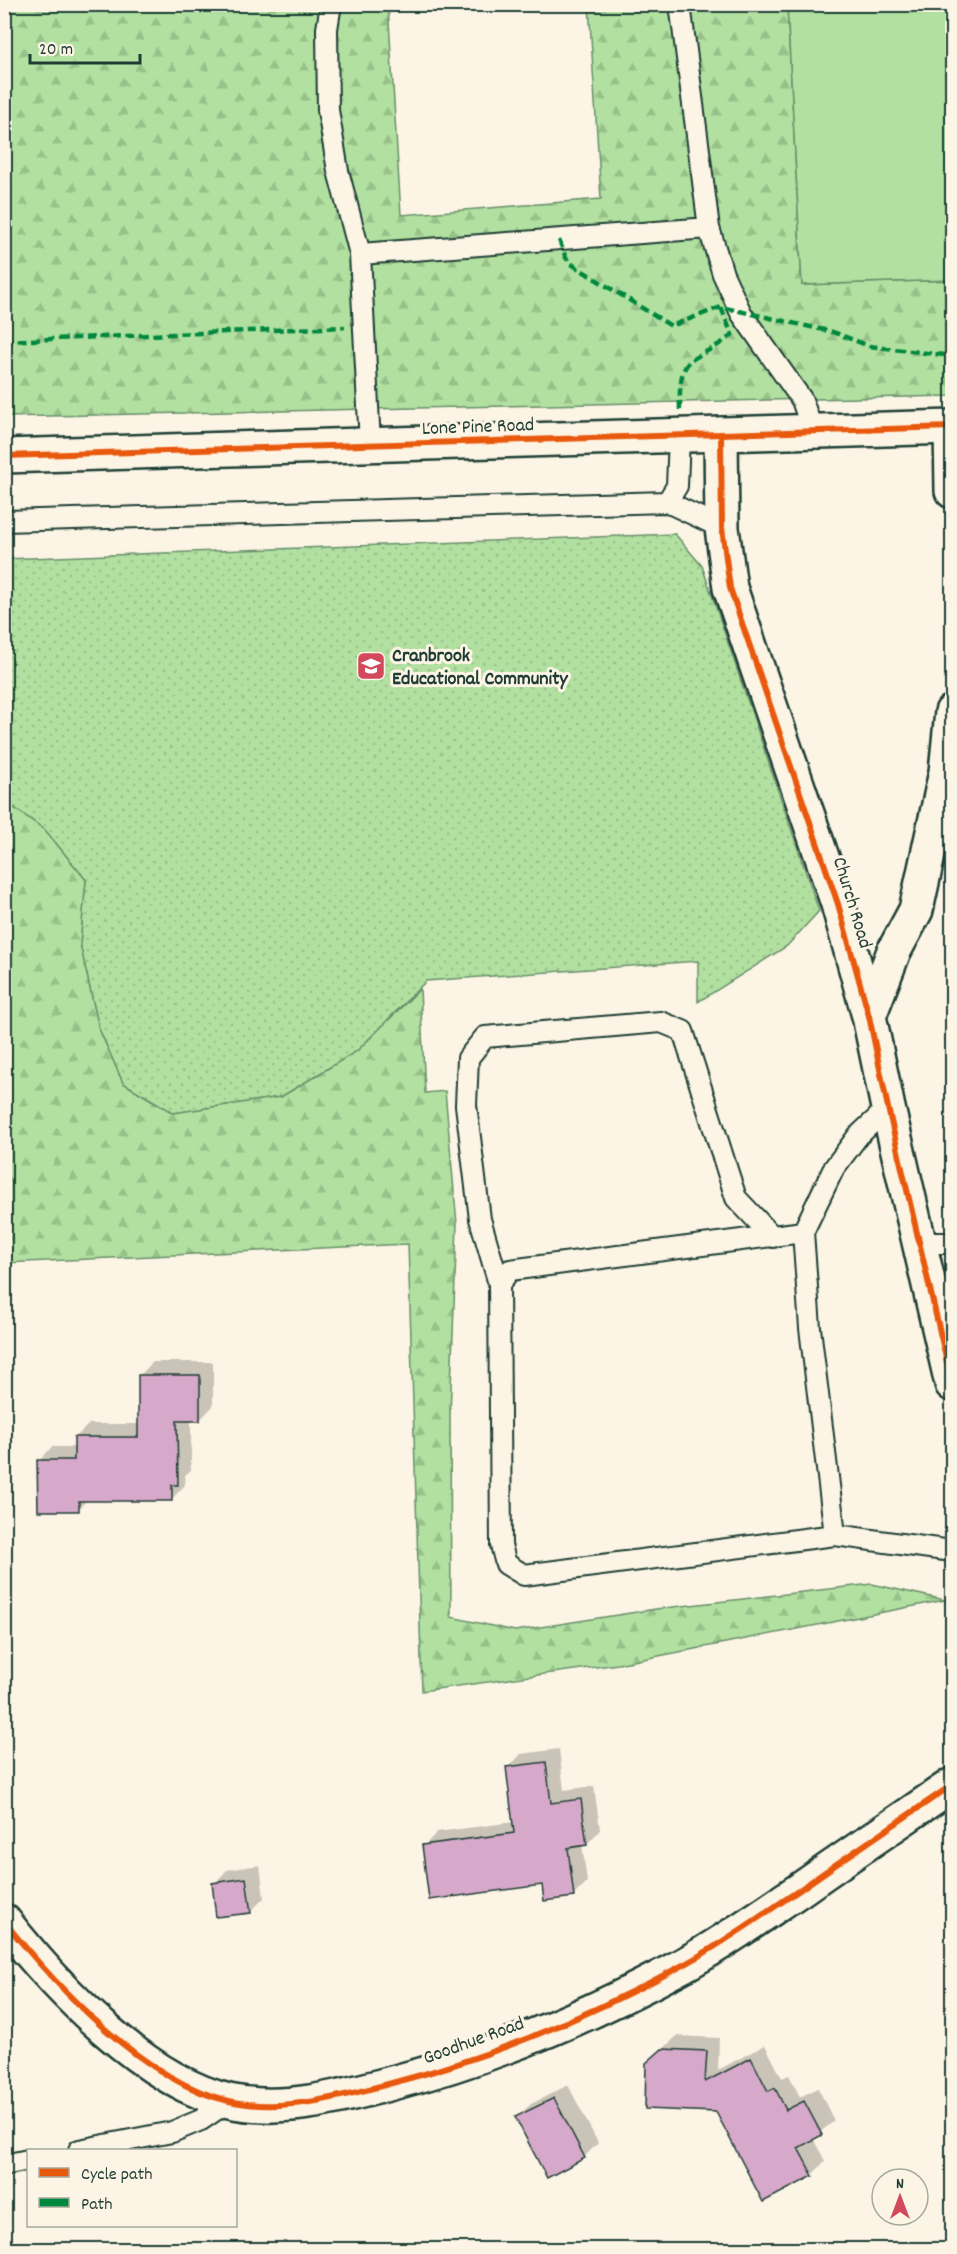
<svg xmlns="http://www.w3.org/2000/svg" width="957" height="2254" viewBox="0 0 957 2254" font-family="Dekko,sans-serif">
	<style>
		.grass { fill: url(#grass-dots); stroke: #688e6a; stroke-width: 1.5 }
		.forest { fill: url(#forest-firs); stroke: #688e6a; stroke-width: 1.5 }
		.park { fill: #b1e0a0; stroke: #688e6a; stroke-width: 1.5 }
		.shadow { fill: #0003 }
		.building { fill: #d6a8ca; stroke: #1f3d34; stroke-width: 1.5 }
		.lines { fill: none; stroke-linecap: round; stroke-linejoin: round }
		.service-casing { stroke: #1f3d34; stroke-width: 24 }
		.minor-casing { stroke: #1f3d34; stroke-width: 38 }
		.tertiary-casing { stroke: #1f3d34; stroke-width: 38 }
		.service { stroke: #fcf5e5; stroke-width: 20 }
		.minor { stroke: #fcf5e5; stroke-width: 33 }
		.tertiary { stroke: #fcf5e5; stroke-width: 33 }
		.quiet { stroke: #00873e; stroke-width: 4.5; stroke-dasharray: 9 4.5; stroke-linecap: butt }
		.cycleway-casing { stroke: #fcf5e5; stroke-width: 10 }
		.cycleway { stroke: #e8590c; stroke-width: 6 }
		.labels { text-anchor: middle; stroke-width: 6; stroke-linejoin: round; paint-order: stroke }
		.street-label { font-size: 20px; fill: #1f3d34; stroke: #fcf5e5 }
		.poi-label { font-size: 20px; font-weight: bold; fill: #1f3d34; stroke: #fcf5e5; text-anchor: start }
	</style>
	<defs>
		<pattern id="grass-dots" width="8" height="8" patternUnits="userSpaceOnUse" patternTransform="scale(1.5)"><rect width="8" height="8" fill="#b1e0a0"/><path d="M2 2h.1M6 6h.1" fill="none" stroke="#98c18a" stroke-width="1.8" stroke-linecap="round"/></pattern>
		<pattern id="forest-firs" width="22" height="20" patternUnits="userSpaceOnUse" patternTransform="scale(1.5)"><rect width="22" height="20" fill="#b1e0a0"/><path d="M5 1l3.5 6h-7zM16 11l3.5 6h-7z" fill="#98c18a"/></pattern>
	</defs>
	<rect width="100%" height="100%" fill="#fcf5e5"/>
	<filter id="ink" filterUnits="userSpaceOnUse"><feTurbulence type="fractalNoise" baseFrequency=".0167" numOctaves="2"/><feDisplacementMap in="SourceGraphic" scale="12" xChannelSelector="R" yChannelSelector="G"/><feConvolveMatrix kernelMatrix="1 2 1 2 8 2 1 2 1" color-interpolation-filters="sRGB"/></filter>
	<g filter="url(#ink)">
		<path class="grass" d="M 675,534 L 702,566 L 819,911 L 787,946 L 698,1002 L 698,961 L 426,981 L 357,1051 L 281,1097 L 174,1113 L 123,1083 L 99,1029 L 80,944 L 86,880 L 45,830 L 5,801 L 4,559 Z"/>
		<path class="forest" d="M 4,5 L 388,5 L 401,215 L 601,199 L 589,5 L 787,5 L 802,285 L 952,280 L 952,396 L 5,417 Z
			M 4,801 L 45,830 L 86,880 L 80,944 L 99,1029 L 123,1083 L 173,1113 L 281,1097 L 357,1051 L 420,989 L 425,1093 L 445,1091 L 457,1224 L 450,1415 L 451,1617 L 515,1631 L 656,1609 L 872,1584 L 945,1600 L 618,1664 L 422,1691 L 408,1244 L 5,1263 Z"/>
		<path class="park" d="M 787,5 L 952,5 L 952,280 L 802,285 Z"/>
		<path class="shadow" d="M 153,1362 L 213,1362 L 213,1406 L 200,1420 L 191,1420 L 191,1470 L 185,1475 L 185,1485 L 172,1499 L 88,1499 L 78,1509 L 39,1461 L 52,1447 L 75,1447 L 75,1438 L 89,1424 L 140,1424 L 139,1376 Z
			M 559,1749 L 564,1790 L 594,1786 L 600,1830 L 587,1844 L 582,1844 L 587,1882 L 573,1896 L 543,1883 L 424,1846 L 437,1832 L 514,1822 L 508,1768 L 521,1754 Z
			M 260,1865 L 264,1898 L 250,1912 L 214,1884 L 227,1870 Z
			M 677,2036 L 719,2038 L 718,2070 L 765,2045 L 782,2078 L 789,2075 L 800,2097 L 818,2088 L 834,2121 L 813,2138 L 825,2161 L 812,2175 L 716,2111 L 662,2050 Z
			M 568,2085 L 598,2143 L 584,2157 L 517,2117 L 531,2104 Z"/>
		<path class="building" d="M 138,1375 L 200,1375 L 200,1421 L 177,1421 L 178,1485 L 172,1485 L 172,1501 L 79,1501 L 79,1511 L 38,1511 L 37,1460 L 74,1460 L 74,1437 L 138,1437 Z
			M 546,1762 L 551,1803 L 581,1799 L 587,1845 L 568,1848 L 574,1897 L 544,1901 L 542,1885 L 429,1900 L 422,1845 L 514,1833 L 506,1767 Z
			M 246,1878 L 251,1913 L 216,1917 L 212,1883 Z
			M 662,2049 L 707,2051 L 705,2082 L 751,2058 L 768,2091 L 775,2088 L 786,2110 L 804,2101 L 822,2135 L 798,2148 L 813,2176 L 763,2202 L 716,2112 L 645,2109 L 646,2063 Z
			M 554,2098 L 585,2158 L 547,2178 L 515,2117 Z"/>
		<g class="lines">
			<g class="service-casing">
				<path id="service" d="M 331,4 L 327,29 L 328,110 L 338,171 L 360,254 L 370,444
					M 680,4 L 709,228 L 723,274 L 741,313 L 802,400 L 813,432
					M 360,254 L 709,228
					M 667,502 L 677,486 L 679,436
					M 4,521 L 667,502 L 722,528
					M 888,1108 L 858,1136 L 834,1168 L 803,1232 L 810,1328 L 835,1535 L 952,1551
					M 803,1232 L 510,1270 L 499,1284 L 501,1545 L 506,1564 L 524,1575 L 835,1535
					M 921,1243 L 952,1243
					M 499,1284 L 480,1219 L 466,1105 L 468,1058 L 485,1037 L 661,1022 L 683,1031 L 736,1198 L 773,1237
					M 79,2150 L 172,2132 L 201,2120 L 229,2101
					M 4,2165 L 28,2160"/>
			</g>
			<g class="minor-casing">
				<path id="minor" d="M 951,428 L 952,491
					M 721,434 L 722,528 L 730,588 L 838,904 L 869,1016 L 888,1108 L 952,1384
					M 869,1016 L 894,951 L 916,910 L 946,772 L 952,712
					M 4,1921 C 56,1987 145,2082 229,2101 C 283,2113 340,2097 392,2083 C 495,2056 594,2014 687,1963 C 726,1941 762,1915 798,1891 C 849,1855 901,1820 952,1785"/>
			</g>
			<g class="tertiary-casing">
				<path id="tertiary" d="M 4,456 L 952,427"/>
			</g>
			<use href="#service" class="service"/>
			<use href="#minor" class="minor"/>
			<use href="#tertiary" class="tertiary"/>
			<path class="quiet" d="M 559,240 L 566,258 L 573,265 L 671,326 L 721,307 L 833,332 L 869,346 L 952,356
				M 4,341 L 345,327
				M 680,410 C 678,347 694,366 732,335 L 721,307"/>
			<g class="cycleway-casing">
				<path id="cycleway" d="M 721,434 L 722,528 L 730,588 L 838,904 L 869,1016 L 888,1108 L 952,1384
					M 4,456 L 952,427
					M 4,1921 C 56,1987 145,2082 229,2101 C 283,2113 340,2097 392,2083 C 495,2056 594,2014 687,1963 C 726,1941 762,1915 798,1891 C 849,1855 901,1820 952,1785"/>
			</g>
			<use href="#cycleway" class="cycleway"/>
		</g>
	</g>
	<defs>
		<g id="school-square" transform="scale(1.5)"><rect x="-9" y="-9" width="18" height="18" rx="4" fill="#d1495b" stroke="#fcf5e5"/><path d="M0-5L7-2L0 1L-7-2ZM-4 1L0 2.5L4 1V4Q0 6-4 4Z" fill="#fff"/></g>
	</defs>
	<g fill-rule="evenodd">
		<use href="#school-square" x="371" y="666"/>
	</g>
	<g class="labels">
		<g class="street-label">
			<text transform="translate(478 425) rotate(-2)" y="7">Lone Pine Road</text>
			<text transform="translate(854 902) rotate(73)" y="7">Church Road</text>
			<text transform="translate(473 2039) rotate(-20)" y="7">Goodhue Road</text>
		</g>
		<g class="poi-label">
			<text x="392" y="661">Cranbrook<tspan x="392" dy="23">Educational Community</tspan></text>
		</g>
	</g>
	<rect width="957" height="2254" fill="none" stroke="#fcf5e5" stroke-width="24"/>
	<rect x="12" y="12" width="933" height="2230" fill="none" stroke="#1f3d34" stroke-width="2" filter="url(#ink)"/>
	<rect x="27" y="2149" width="210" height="78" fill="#fcf5e5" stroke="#a4ab9e" stroke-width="1.5"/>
	<rect x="39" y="2168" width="30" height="9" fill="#e8590c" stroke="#a4ab9e" stroke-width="1.5"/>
	<text x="81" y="2179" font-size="18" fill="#1f3d34">Cycle path</text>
	<rect x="39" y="2198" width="30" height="9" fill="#00873e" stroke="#a4ab9e" stroke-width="1.5"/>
	<text x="81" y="2209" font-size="18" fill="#1f3d34">Path</text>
	<g transform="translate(900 2197)"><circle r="28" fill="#fcf5e5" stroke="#a4ab9e" stroke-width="1.5"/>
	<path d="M0-4.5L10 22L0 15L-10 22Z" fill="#d1495b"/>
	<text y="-9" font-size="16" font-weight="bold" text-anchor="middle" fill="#1f3d34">N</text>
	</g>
	<path d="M30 54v9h110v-9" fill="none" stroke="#1f3d34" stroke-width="3"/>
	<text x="39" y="54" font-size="18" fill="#1f3d34" stroke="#fcf5e5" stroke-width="4.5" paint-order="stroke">20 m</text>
</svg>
